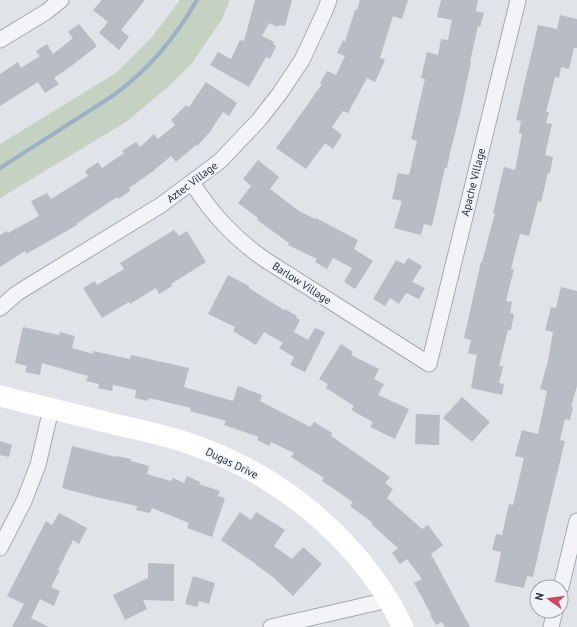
<svg xmlns="http://www.w3.org/2000/svg" width="577" height="627" viewBox="0 0 577 627" font-family="'PT Sans',sans-serif">
	<style>
		.green { fill: #c5d2c1 }
		.lines { fill: none; stroke-linecap: round; stroke-linejoin: round }
		.stream { stroke: #9cb0c7; stroke-width: 4 }
		.building { fill: #b7bcc5 }
		.street-casing { stroke: #a5aab2; stroke-width: 17 }
		.street { stroke: #f2f4f7; stroke-width: 15 }
		.secondary { stroke: #fff; stroke-width: 21 }
		.labels { text-anchor: middle; stroke-width: 3.5; stroke-linejoin: round; paint-order: stroke }
		.street-label { font-size: 11px; fill: #29313f; stroke: #eff2f6 }
	</style>
	<rect width="100%" height="100%" fill="#e0e3e8"/>
	<path class="green" d="M 180,0 L 230,0 L 222,19 L 192,63 L 170,85 L 126,122 L 0,198 L 0,144 L 116,73 L 152,37 Z"/>
	<g class="lines">
		<path class="stream" d="M 0,168 L 114,95 C 150,68 175,38 197,0"/>
	</g>
	<path class="building" d="M 102,0 L 145,0 L 121,30 L 129,37 L 119,50 L 99,33 L 108,22 L 93,10 Z
		M 255,0 L 292,0 L 285,26 L 279,25 L 278,27 L 269,23 L 262,36 L 274,42 L 273,44 L 276,46 L 270,59 L 266,57 L 249,87 L 210,65 L 218,52 L 231,59 L 240,40 L 244,41 Z
		M 360,0 L 408,0 L 402,19 L 393,16 L 380,58 L 385,60 L 375,82 L 367,78 L 348,113 L 343,111 L 332,127 L 342,135 L 333,149 L 325,143 L 306,169 L 276,148 L 291,128 L 322,84 L 320,83 L 327,71 L 336,75 L 345,56 L 337,53 L 343,40 L 345,42 L 355,10 L 357,10 Z
		M 441,0 L 478,0 L 476,11 L 484,13 L 480,27 L 478,26 L 470,62 L 471,62 L 460,114 L 450,153 L 447,168 L 445,168 L 432,226 L 424,224 L 421,235 L 394,228 L 402,201 L 392,199 L 398,173 L 409,175 L 417,141 L 411,139 L 425,79 L 421,78 L 427,52 L 438,55 L 441,39 L 448,40 L 452,20 L 437,17 Z
		M 560,15 L 577,19 L 577,48 L 574,48 L 569,69 L 561,67 L 559,78 L 555,77 L 546,112 L 549,112 L 546,123 L 552,124 L 545,155 L 553,157 L 550,173 L 548,173 L 541,202 L 538,201 L 529,236 L 520,234 L 511,269 L 514,269 L 506,301 L 512,302 L 510,313 L 514,314 L 511,330 L 508,330 L 499,366 L 503,366 L 499,383 L 504,384 L 502,395 L 471,388 L 477,355 L 468,353 L 471,340 L 464,338 L 481,262 L 482,262 L 495,213 L 493,213 L 504,167 L 515,170 L 522,134 L 519,133 L 521,121 L 516,120 L 538,25 L 557,29 Z
		M 79,24 L 97,46 L 70,67 L 54,78 L 59,84 L 45,93 L 38,82 L 0,106 L 0,74 L 18,62 L 21,68 L 40,56 L 36,51 L 47,44 L 53,54 L 73,38 L 68,32 Z
		M 206,82 L 237,103 L 229,116 L 223,112 L 209,133 L 197,146 L 196,145 L 176,162 L 171,156 L 152,172 L 129,188 L 130,191 L 118,199 L 117,197 L 76,224 L 77,225 L 49,241 L 26,254 L 25,251 L 0,267 L 0,235 L 7,231 L 8,233 L 39,216 L 31,201 L 47,193 L 51,199 L 88,176 L 85,171 L 98,162 L 102,168 L 124,153 L 122,151 L 136,142 L 140,147 L 154,134 L 158,139 L 175,125 L 171,120 L 186,105 L 189,107 Z
		M 258,160 L 279,177 L 270,189 L 299,211 L 315,219 L 316,218 L 358,240 L 354,249 L 373,261 L 355,289 L 344,282 L 352,268 L 333,258 L 327,269 L 315,262 L 317,259 L 288,245 L 289,243 L 257,220 L 258,218 L 238,203 L 251,186 L 243,179 Z
		M 174,230 L 179,236 L 187,231 L 206,262 L 171,284 L 172,286 L 159,294 L 156,288 L 130,304 L 129,302 L 102,318 L 83,288 L 95,281 L 97,285 L 124,269 L 120,263 Z
		M 408,258 L 422,266 L 412,282 L 425,288 L 419,299 L 406,293 L 399,304 L 390,298 L 385,306 L 373,299 L 396,260 L 404,264 Z
		M 228,275 L 249,286 L 249,288 L 284,310 L 285,309 L 297,316 L 296,318 L 300,320 L 294,332 L 308,340 L 315,328 L 325,332 L 305,372 L 290,365 L 294,357 L 279,348 L 283,343 L 264,332 L 256,345 L 233,331 L 235,327 L 208,314 Z
		M 561,287 L 577,291 L 577,386 L 571,407 L 573,407 L 570,420 L 565,419 L 560,440 L 565,441 L 547,515 L 533,577 L 527,576 L 524,588 L 495,582 L 501,552 L 492,550 L 496,534 L 502,535 L 509,504 L 513,505 L 524,458 L 515,456 L 522,430 L 538,434 L 547,391 L 540,389 L 548,361 L 553,332 L 545,330 L 551,307 L 556,308 Z
		M 23,327 L 59,335 L 60,332 L 75,336 L 72,348 L 93,354 L 93,351 L 130,359 L 131,355 L 189,368 L 184,387 L 233,401 L 238,386 L 262,395 L 260,401 L 310,427 L 314,422 L 332,433 L 331,436 L 390,477 L 385,483 L 393,489 L 387,498 L 422,529 L 428,525 L 443,545 L 431,554 L 470,627 L 445,627 L 442,622 L 436,625 L 430,615 L 431,614 L 414,583 L 422,579 L 407,559 L 400,564 L 392,553 L 398,548 L 371,524 L 373,523 L 350,506 L 353,502 L 322,481 L 324,478 L 291,457 L 294,453 L 271,442 L 269,446 L 257,440 L 259,437 L 224,425 L 226,421 L 190,411 L 191,408 L 149,398 L 148,401 L 135,398 L 136,390 L 113,385 L 112,391 L 98,388 L 99,384 L 86,381 L 88,376 L 42,363 L 40,375 L 25,372 L 27,366 L 15,363 Z
		M 341,344 L 353,352 L 351,355 L 379,369 L 374,379 L 384,384 L 378,395 L 409,409 L 395,439 L 370,427 L 373,422 L 351,410 L 354,406 L 326,388 L 328,384 L 319,379 Z
		M 462,397 L 490,422 L 472,442 L 443,418 Z
		M 416,414 L 440,415 L 439,445 L 415,444 Z
		M 0,441 L 12,445 L 9,457 L 0,455 Z
		M 72,446 L 116,457 L 116,456 L 131,459 L 131,461 L 149,466 L 147,474 L 171,481 L 173,478 L 184,483 L 187,476 L 200,482 L 199,484 L 220,491 L 218,496 L 225,498 L 212,537 L 187,528 L 189,523 L 152,508 L 150,513 L 136,510 L 137,506 L 96,497 L 62,488 Z
		M 240,512 L 251,520 L 256,512 L 285,530 L 274,546 L 292,559 L 303,547 L 322,564 L 293,596 L 273,577 L 256,565 L 256,564 L 221,540 Z
		M 59,513 L 87,528 L 79,544 L 73,540 L 58,570 L 60,570 L 51,587 L 60,591 L 54,606 L 40,599 L 31,618 L 49,627 L 12,627 L 24,604 L 7,596 L 46,521 L 52,525 Z
		M 148,563 L 174,564 L 174,601 L 143,600 L 147,609 L 125,620 L 113,595 L 148,578 Z
		M 193,576 L 215,583 L 209,604 L 199,601 L 197,607 L 185,604 Z"/>
	<g class="lines">
		<g class="street-casing">
			<path id="street" d="M 0,40 L 46,12 L 61,0
				M 192,183 C 214,216 232,236 264,259 L 429,364 L 518,0
				M 0,308 L 16,294 L 27,287 L 161,205 L 220,161 L 259,120 L 280,93 L 302,60 L 324,13 L 329,0
				M 0,548 L 24,501 L 38,465 L 51,409
				M 561,587 L 577,521
				M 271,627 L 388,600
				M 551,627 L 555,611"/>
		</g>
		<use href="#street" class="street"/>
		<path class="secondary" d="M 0,396 C 39,406 78,415 118,425 C 145,431 173,437 199,447 C 285,478 363,544 403,627"/>
	</g>
	<g class="labels">
		<g class="street-label">
			<text transform="translate(192 182) rotate(-37)" y="4">Aztec Village</text>
			<text transform="translate(473 182) rotate(-76)" y="4">Apache Village</text>
			<text transform="translate(302 283) rotate(33)" y="4">Barlow Village</text>
			<text transform="translate(232 463) rotate(26)" y="4">Dugas Drive</text>
		</g>
	</g>
	<g transform="translate(549 599) rotate(284)"><circle r="19" fill="#eff2f6" stroke="#a0a5ad"/>
	<path d="M0-3L7 15L0 10L-7 15Z" fill="#c9495a"/>
	<text y="-6" font-size="11" font-weight="bold" text-anchor="middle" fill="#29313f">N</text>
	</g>
</svg>
